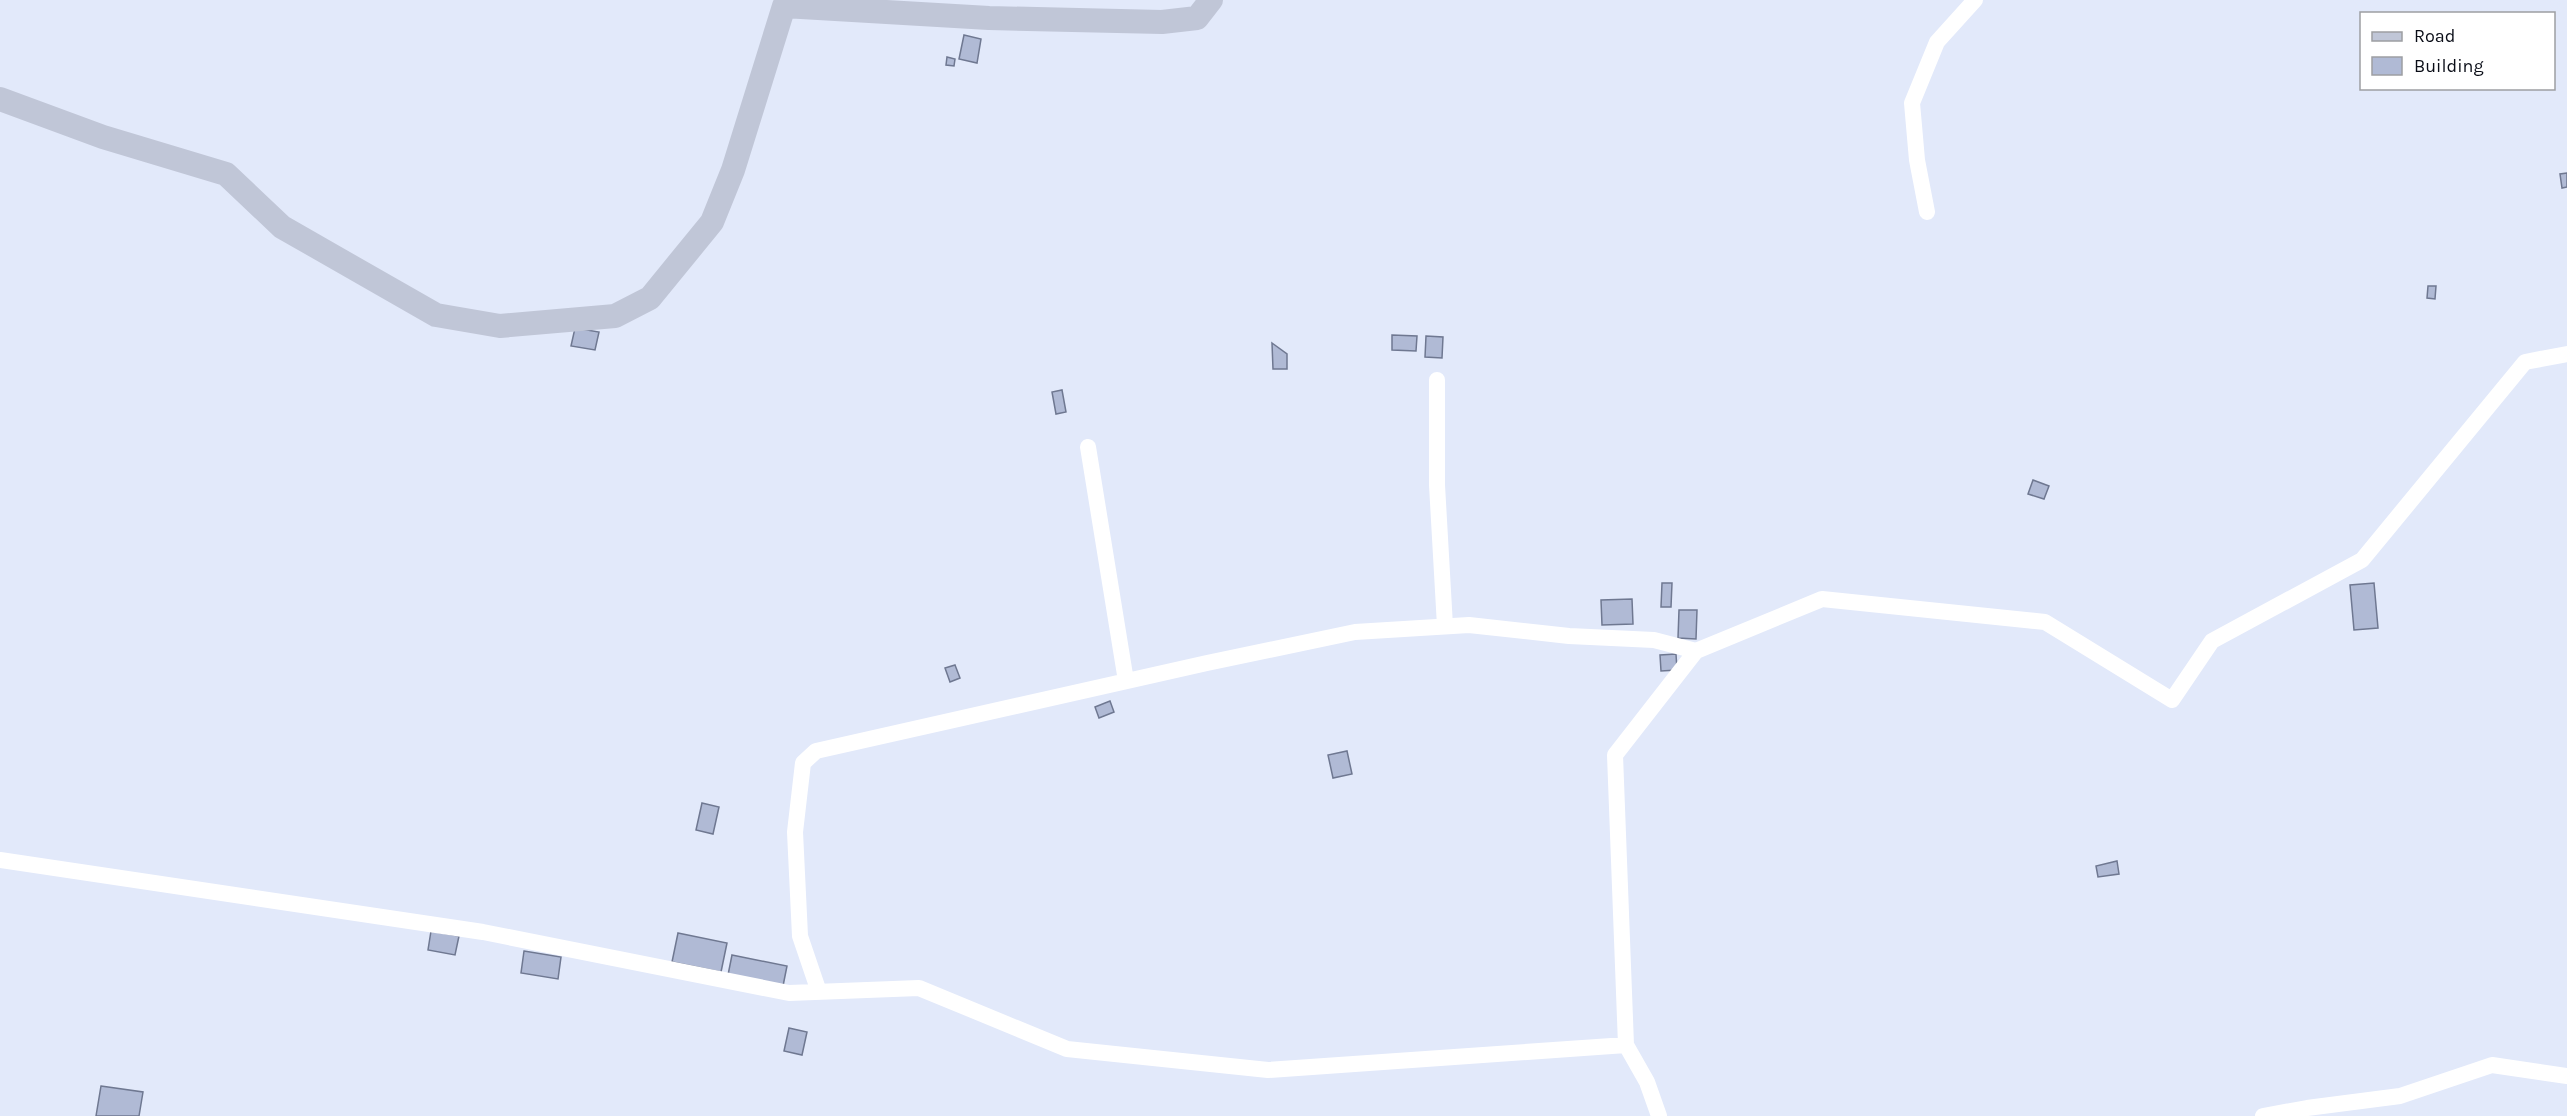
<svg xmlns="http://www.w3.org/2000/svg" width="2567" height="1116" viewBox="0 0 2567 1116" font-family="Karla,sans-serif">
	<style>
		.building { fill: #b0bad5; stroke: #6f7891; stroke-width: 1.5 }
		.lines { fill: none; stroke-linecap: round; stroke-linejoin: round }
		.street { stroke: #fff; stroke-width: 16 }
		.secondary { stroke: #c0c6d7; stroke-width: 24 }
	</style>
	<rect width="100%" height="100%" fill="#e2e9fa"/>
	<path class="building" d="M 964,35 L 981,39 L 977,63 L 959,59 Z
		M 947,57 L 955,59 L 954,66 L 946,65 Z
		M 2567,173 L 2567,187 L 2562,188 L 2560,174 Z
		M 2428,286 L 2436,286 L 2435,299 L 2427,298 Z
		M 575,328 L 599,332 L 595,350 L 571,346 Z
		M 1392,335 L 1417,336 L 1416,351 L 1392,350 Z
		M 1426,336 L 1443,337 L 1442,358 L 1425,357 Z
		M 1272,343 L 1287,354 L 1287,369 L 1273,369 Z
		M 1062,390 L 1066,412 L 1056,414 L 1052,392 Z
		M 2033,480 L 2049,486 L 2044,499 L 2028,494 Z
		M 1662,583 L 1672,583 L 1671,607 L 1661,607 Z
		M 2374,583 L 2378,628 L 2354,630 L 2350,585 Z
		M 1632,599 L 1633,624 L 1602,625 L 1601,600 Z
		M 1679,610 L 1697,610 L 1696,639 L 1678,638 Z
		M 1676,654 L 1677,670 L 1661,671 L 1660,655 Z
		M 955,665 L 960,678 L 950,682 L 945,668 Z
		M 1110,701 L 1114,712 L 1099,718 L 1095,707 Z
		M 1347,751 L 1352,774 L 1333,778 L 1328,755 Z
		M 702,803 L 719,807 L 713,834 L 696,830 Z
		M 2117,861 L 2119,874 L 2098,877 L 2096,866 Z
		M 431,931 L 459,936 L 455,955 L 428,950 Z
		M 678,933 L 727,943 L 721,972 L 672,962 Z
		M 524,951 L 561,957 L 558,979 L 521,973 Z
		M 732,955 L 787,966 L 783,986 L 728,975 Z
		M 789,1028 L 807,1032 L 802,1055 L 784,1051 Z
		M 101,1086 L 143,1092 L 139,1116 L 96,1116 Z"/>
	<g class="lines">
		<path class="street" d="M 1927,212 L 1917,160 L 1912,103 L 1937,42 L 1975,0
			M 1437,380 L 1437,485 L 1445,626
			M 1088,447 L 1126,681
			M 0,860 L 483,932 L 789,993 L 919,988 L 1067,1049 L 1268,1070 L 1626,1045
			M 819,992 L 800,936 L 795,832 L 803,763 L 816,751 L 1207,663 L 1355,632 L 1469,625 L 1569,636 L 1654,640 L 1696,651
			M 1659,1116 L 1647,1082 L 1626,1045 L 1615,755 L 1696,651 L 1822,599 L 2045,622 L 2172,700 L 2212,641 L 2362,560 L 2525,362 L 2567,354
			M 2263,1116 L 2307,1108 L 2400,1096 L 2492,1065 L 2567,1076"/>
		<path class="secondary" d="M 0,99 L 103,137 L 226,174 L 282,227 L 436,315 L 500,326 L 615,316 L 650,298 L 712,222 L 733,170 L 784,6 L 989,18 L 1162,22 L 1197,18 L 1211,0"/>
	</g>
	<rect x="2360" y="12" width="195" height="78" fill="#ffffff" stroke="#9d9ea2" stroke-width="1.5"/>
	<rect x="2372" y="32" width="30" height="9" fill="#c0c6d7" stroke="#9d9ea2" stroke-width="1.5"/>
	<text x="2414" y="42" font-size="18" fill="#0a0d17">Road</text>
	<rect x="2372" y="57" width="30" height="18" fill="#b0bad5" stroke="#9d9ea2" stroke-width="1.5"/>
	<text x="2414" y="72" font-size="18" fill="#0a0d17">Building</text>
</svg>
